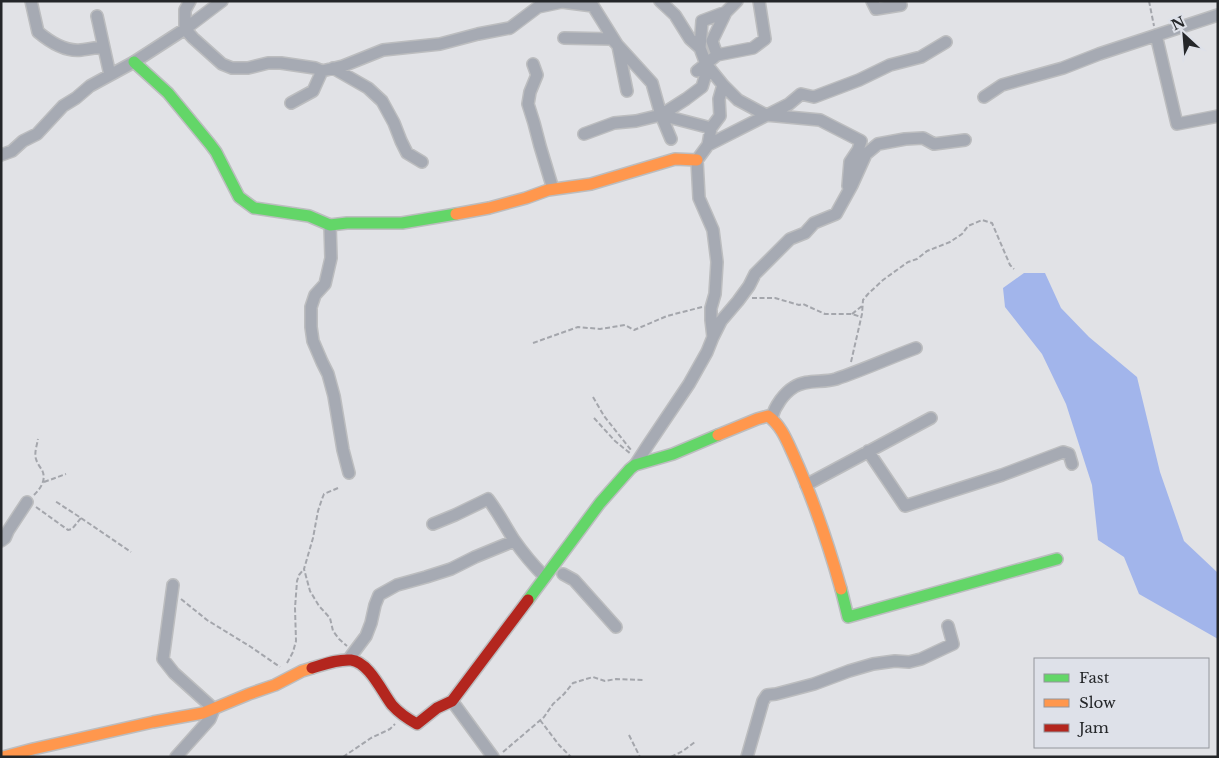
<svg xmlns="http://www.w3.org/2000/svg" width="1219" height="758" viewBox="0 0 1219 758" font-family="'Libre Baskerville',serif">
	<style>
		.water { fill: #a2b5eb }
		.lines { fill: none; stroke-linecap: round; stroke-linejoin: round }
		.street-casing { stroke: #bcbdbf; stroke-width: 14 }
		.fast-casing { stroke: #bcbdbf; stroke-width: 14 }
		.slow-casing { stroke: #bcbdbf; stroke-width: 14 }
		.jam-casing { stroke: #bcbdbf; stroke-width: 14 }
		.path { stroke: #a4a6ac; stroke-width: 2; stroke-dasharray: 5 2.5; stroke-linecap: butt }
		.street { stroke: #a6aab3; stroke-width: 11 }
		.fast { stroke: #63d668; stroke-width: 11 }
		.slow { stroke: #ff974d; stroke-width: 11 }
		.jam { stroke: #b3261e; stroke-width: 11 }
	</style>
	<rect width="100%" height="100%" fill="#e1e2e6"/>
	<path class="water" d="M 1024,273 L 1045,273 L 1061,308 L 1089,337 L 1137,377 L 1160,472 L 1184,541 L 1218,573 L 1218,639 L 1139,594 L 1124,557 L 1098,540 L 1092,485 L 1066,404 L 1042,354 L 1005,307 L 1003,288 Z"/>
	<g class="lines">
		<g class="street-casing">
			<path id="street" d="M 31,1 L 38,32 C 50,42 65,52 81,50 C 89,49 96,47 104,48
				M 190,1 L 185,10 L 185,29 L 193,38 L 222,64 L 232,68 L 248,68 L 268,63 L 281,63 L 315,68 L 322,71 L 343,66 L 383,50 L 440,44 L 478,34 L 510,28 L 538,7 L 562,2 L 593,6 L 618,46 L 627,91
				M 872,1 L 876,9 L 901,5
				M 97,16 L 110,75
				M 1156,35 L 1177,124 L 1218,116
				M 564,38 L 612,39 L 652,83 L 661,115 L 671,139
				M 700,48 L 702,21 L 726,12
				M 717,55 L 753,48 L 765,39 L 759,1
				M 533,64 L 537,75 L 530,92 L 528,104 L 534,123 L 540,146 L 553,189
				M 333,68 L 368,88 L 382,101 L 394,123 L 401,141 L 407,153 L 422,162
				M 697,71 L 717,55 L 712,41 L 726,12 L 737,1
				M 723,85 L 738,100 L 766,115 L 820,120 L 861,141 L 858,150 L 850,162 L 848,186
				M 984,97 L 1002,85 L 1063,68 L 1099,54 L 1218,15
				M 291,103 L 313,91 L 322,71
				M 661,115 L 711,128
				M 584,134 L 614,123 L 636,121 L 661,115 L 686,99 L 702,87 L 708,67
				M 708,145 L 789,104 L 801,94 L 814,97 L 859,80 L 890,65 L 921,57 L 946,42
				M 1,155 L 12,151 L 23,141 L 37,134 L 63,106 L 76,98 L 90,86 L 134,62 L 185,29 L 222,1
				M 330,225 L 331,258 L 325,284 L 315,295 L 311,307 L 311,327 L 313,341 L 322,362 L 328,374 L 334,396 L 343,450 L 349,473
				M 713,337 L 721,321 L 738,301 L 749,286 L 755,274 L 790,239 L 805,233 L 814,223 L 836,214 L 852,185 L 866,154 L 878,144 L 905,139 L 923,138 L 934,144 L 965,140
				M 772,417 C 775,406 784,393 794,387 C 806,379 823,383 836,379 C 863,370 889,358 916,348
				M 868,451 L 905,506 L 1002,475 L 1063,452 L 1069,454 L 1072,464
				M 635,465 L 648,445 L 689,384 L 707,352 L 713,337 L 711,320 L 711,308 L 715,294 L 717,262 L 713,230 L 699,198 L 697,160 L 708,145 L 711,128 L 720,116 L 719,99 L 723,85 L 706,64 L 700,48 L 690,39 L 675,15 L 660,1
				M 806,485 L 931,418
				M 433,524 L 455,515 L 488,499 C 498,512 505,526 514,540 C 523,553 534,566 545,577
				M 1,541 L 5,538 L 8,531 L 27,502
				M 563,574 L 574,580 L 616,627
				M 173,585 L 163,659 L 174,673 L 214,709 L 210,719 L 176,757
				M 348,660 L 366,636 L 371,623 L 375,605 L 379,595 L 397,585 L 426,577 L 451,569 L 475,557 L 514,541
				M 452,701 L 493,757
				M 747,757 L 763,701 L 767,695 L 776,694 L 814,684 L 849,671 L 873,664 L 895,661 L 909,662 L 921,659 L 953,644 L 948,626"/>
		</g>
		<g class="fast-casing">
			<path id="fast" d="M 134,62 L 168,93 L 210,144 L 216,152 L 239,197 L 254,208 L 309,216 L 330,225 L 347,223 L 402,223 L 456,214
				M 841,589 L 848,617 L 1057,559
				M 528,600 L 600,503 L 630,469 L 635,465 L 673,454 L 718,435"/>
		</g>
		<g class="slow-casing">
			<path id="slow" d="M 456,214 L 489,208 L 526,198 L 548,190 L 591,184 L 675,159 L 697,160
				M 718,435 L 757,419 L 768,416 C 781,425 787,441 793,454 C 813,498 828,543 841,589
				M 3,757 L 33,749 L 153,722 L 203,713 L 249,694 L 275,685 L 302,671 L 312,668"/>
		</g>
		<g class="jam-casing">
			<path id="jam" d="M 312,668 C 325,664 338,659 351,660 C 369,662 382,692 392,705 C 399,713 408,719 417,724 L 437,708 L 452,701 L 528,600"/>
		</g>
		<path class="path" d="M 1149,1 L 1154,26
			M 752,298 L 775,298 L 799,305 L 803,304 L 825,314 L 852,314 L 861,317
			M 852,314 L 862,306
			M 533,343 L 578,327 L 600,329 L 625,325 L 634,330 L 667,316 L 702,307
			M 851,362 L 862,314 L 863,300 L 868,294 L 883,280 L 908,262 L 917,259 L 927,251 L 950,242 L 962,234 L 968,226 L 982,220 L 992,223 L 1010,265 L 1014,269
			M 593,397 L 604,416 L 631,450
			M 594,418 L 615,441 L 631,454
			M 44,482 L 66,474
			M 338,488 L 324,494 L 322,499 L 318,511 L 313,538 L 304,569 L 310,591 L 319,606 L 330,618 L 333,631 L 339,639 L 347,646
			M 34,495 C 40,489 47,480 42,470 C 40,467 37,463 36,459 C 34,453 37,445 38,439
			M 36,507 L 68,530 L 72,529 L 81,518 L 55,501
			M 81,518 L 131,552
			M 181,599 L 207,620 L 251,647 L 280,667
			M 287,663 L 293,652 L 296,641 L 295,608 L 297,581 L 299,575 L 304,569
			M 540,720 L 559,745 L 571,757
			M 629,735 L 640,757
			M 503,752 L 544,717 L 553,704 L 564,694 L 573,683 L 593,677 L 605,681 L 616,679 L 644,680
			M 343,757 L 371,738 L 390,729 L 395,724
			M 671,757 L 683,751 L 695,742"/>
		<use href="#street" class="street"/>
		<use href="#fast" class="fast"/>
		<use href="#slow" class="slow"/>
		<use href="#jam" class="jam"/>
	</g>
	<rect width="1219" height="758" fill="none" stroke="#242629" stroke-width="5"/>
	<rect x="1034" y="658" width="175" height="90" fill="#dee1e9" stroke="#94969c"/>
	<rect x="1044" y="674" width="25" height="8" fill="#63d668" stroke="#94969c"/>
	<text x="1079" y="683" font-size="15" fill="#242629">Fast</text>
	<rect x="1044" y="699" width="25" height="8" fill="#ff974d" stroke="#94969c"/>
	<text x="1079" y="708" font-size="15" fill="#242629">Slow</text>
	<rect x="1044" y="724" width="25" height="8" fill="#b3261e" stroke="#94969c"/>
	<text x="1079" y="733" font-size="15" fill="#242629">Jam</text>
	<g transform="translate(1184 35) rotate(334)" stroke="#dee1e9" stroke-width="4" paint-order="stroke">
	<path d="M0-4L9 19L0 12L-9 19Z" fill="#242629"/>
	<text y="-8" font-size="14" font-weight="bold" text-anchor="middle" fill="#242629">N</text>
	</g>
</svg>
